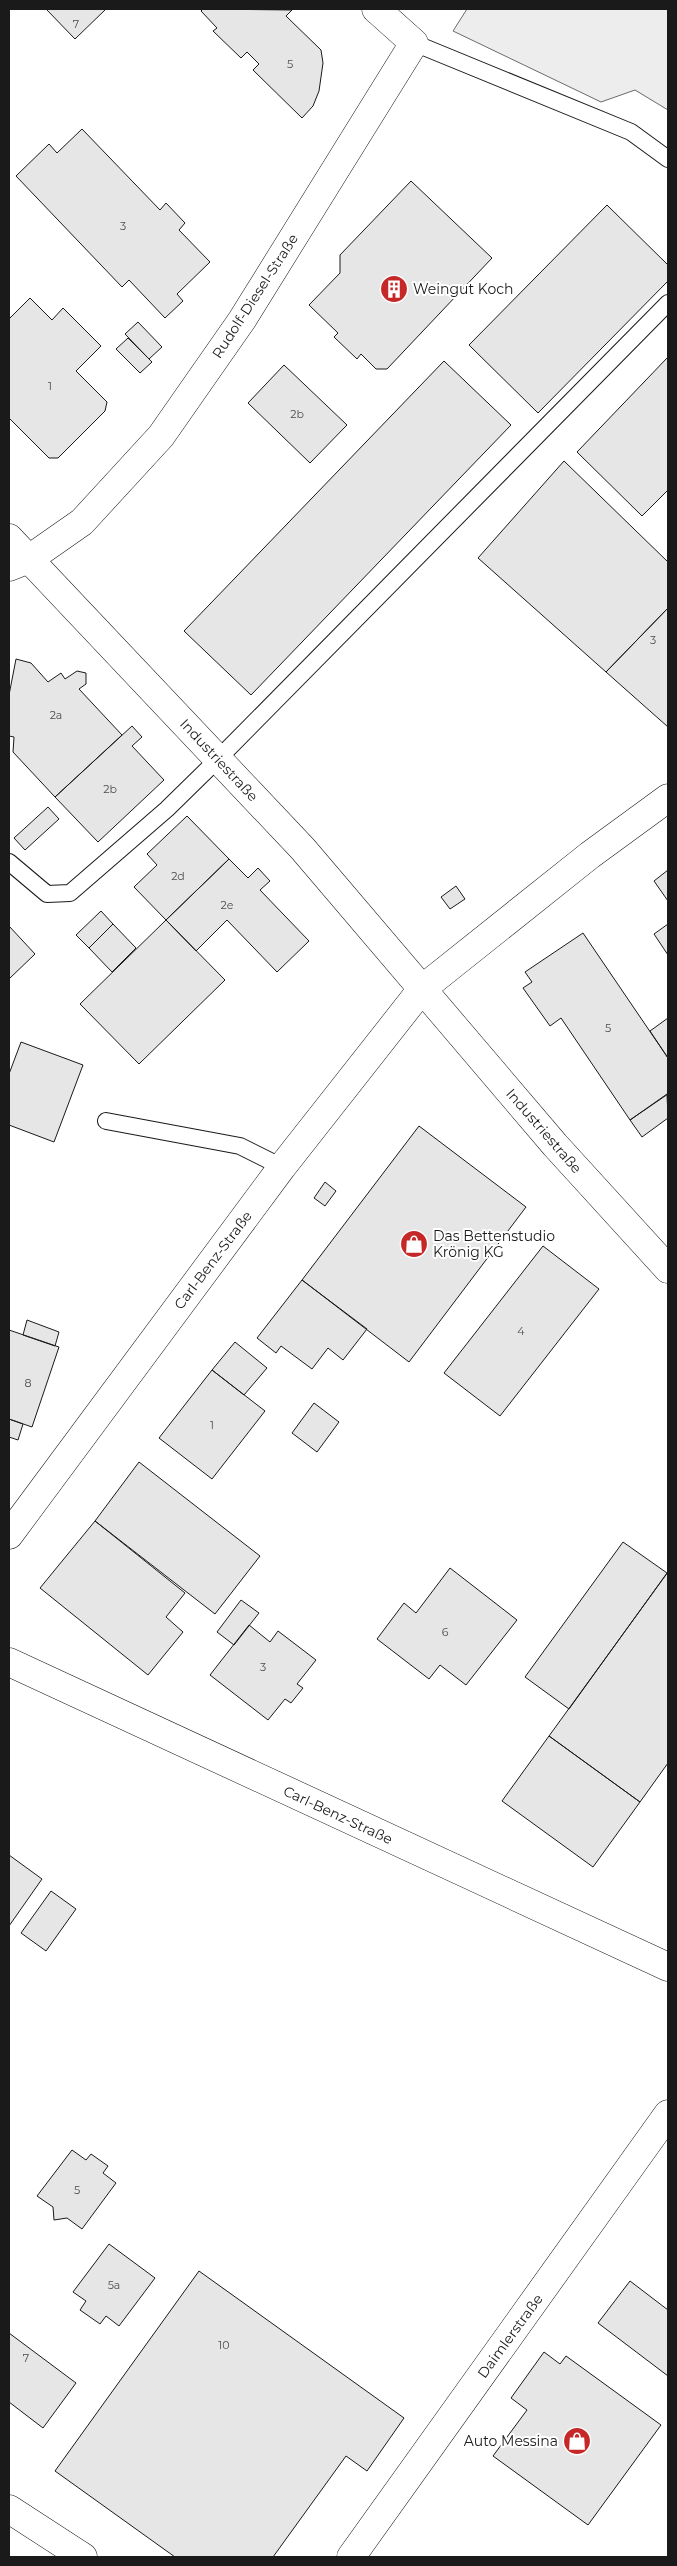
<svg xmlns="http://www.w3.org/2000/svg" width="677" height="2566" viewBox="0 0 677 2566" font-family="Montserrat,sans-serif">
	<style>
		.built { fill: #ededed; stroke: #6a6a6a }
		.building { fill: #e6e6e6; stroke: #1a1a1a }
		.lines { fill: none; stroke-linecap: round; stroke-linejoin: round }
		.lane-casing { stroke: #1a1a1a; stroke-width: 18 }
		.street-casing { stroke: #1a1a1a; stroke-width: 29 }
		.lane { stroke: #fff; stroke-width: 16 }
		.street { stroke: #fff; stroke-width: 28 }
		.labels { text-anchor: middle; stroke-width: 4; stroke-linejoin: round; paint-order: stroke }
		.number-label { font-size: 11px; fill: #4d4d4d }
		.poi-label { font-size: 14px; fill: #1a1a1a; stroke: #fff; text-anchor: start }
		.street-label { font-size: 14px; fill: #1a1a1a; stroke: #fff }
	</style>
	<rect width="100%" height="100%" fill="#fff"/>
	<path class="built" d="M 467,9 L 668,9 L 668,110 L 635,90 L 601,102 L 453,31 Z"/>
	<path class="building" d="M 46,9 L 106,9 L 75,39 Z
		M 203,9 L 292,10 L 286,16 L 321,50 L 323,63 L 319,91 L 313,106 L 302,118 L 253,70 L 259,64 L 247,52 L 241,58 L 213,31 L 217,28 L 201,11 Z
		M 82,129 L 160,210 L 166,203 L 185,223 L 179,230 L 210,262 L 177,294 L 183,301 L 165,318 L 129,280 L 122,287 L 16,176 L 49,144 L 57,153 Z
		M 411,181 L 492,258 L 387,369 L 376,369 L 361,354 L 357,359 L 334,337 L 338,333 L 309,305 L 340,273 L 340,255 Z
		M 607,205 L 668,265 L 668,281 L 538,413 L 469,345 Z
		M 30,298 L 52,320 L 63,308 L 101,346 L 76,371 L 107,402 L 105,411 L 58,458 L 49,458 L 9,418 L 9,319 Z
		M 138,322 L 162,347 L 149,359 L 125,334 Z
		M 128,338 L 152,362 L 140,373 L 116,349 Z
		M 668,357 L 668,490 L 642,516 L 577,452 Z
		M 444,361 L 511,425 L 251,695 L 184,631 Z
		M 284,365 L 347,425 L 310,463 L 248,403 Z
		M 564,461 L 668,562 L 668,608 L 606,672 L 478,558 Z
		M 668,608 L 668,727 L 606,672 Z
		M 16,659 L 31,663 L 48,682 L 61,673 L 65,679 L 77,671 L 86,673 L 86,684 L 79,689 L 122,735 L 55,797 L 13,752 L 14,737 L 9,736 L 9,695 Z
		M 132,726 L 142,737 L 132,746 L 164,780 L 98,842 L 55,797 Z
		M 48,807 L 59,819 L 25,850 L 14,838 Z
		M 187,816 L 229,859 L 166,920 L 134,887 L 157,865 L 147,854 Z
		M 229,859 L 248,878 L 258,868 L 270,881 L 260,890 L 309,941 L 277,972 L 227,920 L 196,951 L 166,920 Z
		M 668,870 L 668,901 L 654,881 Z
		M 456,886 L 465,899 L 450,909 L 441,897 Z
		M 101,911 L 113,924 L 89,948 L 76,935 Z
		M 166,920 L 225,980 L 139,1064 L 80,1004 Z
		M 113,924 L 136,948 L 112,972 L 89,948 Z
		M 668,924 L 668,955 L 654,934 Z
		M 9,926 L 35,954 L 9,979 Z
		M 583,933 L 668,1058 L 668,1094 L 630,1120 L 561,1018 L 550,1026 L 523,988 L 532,982 L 525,972 Z
		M 668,1018 L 668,1058 L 650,1031 Z
		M 21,1042 L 83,1065 L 54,1142 L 9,1125 L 9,1074 Z
		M 667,1094 L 668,1118 L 642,1137 L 630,1120 Z
		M 419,1126 L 526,1207 L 409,1362 L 302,1280 Z
		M 325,1182 L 336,1191 L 325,1206 L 314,1198 Z
		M 543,1246 L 599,1289 L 500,1416 L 444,1373 Z
		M 302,1280 L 367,1329 L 343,1360 L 328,1348 L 312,1369 L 281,1346 L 276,1353 L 257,1338 Z
		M 27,1320 L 59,1332 L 55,1346 L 23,1335 Z
		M 9,1330 L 59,1347 L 32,1427 L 9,1419 Z
		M 235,1342 L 267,1368 L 244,1395 L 212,1370 Z
		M 212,1370 L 265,1411 L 212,1479 L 159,1438 Z
		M 314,1403 L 339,1422 L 317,1452 L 292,1433 Z
		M 9,1419 L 23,1424 L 18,1440 L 9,1437 Z
		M 139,1462 L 260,1556 L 215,1614 L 95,1521 Z
		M 95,1521 L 185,1593 L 166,1617 L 183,1632 L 148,1675 L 40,1588 Z
		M 623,1542 L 667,1573 L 569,1709 L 525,1677 Z
		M 450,1568 L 517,1620 L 466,1685 L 440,1665 L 429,1679 L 377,1639 L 404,1603 L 416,1613 Z
		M 668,1572 L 668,1763 L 640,1802 L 549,1736 Z
		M 241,1600 L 259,1613 L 234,1645 L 217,1632 Z
		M 249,1625 L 270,1642 L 278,1631 L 316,1660 L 297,1684 L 303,1688 L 291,1703 L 285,1699 L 268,1720 L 210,1675 Z
		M 549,1736 L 640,1802 L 593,1867 L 502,1801 Z
		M 9,1855 L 42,1879 L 9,1926 Z
		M 51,1891 L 76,1909 L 46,1951 L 21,1933 Z
		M 72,2150 L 86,2160 L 91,2154 L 108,2166 L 103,2173 L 116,2183 L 82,2229 L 67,2218 L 54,2220 L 53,2207 L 37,2196 Z
		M 109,2244 L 155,2278 L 119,2326 L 106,2316 L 100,2324 L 80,2310 L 86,2301 L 73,2292 Z
		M 199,2271 L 404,2418 L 367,2471 L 346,2456 L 273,2557 L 175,2557 L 55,2471 Z
		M 630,2281 L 668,2310 L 668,2376 L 598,2323 Z
		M 9,2333 L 76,2383 L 43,2428 L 9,2402 Z
		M 544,2352 L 560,2364 L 566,2356 L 661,2425 L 588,2525 L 493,2456 L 527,2410 L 511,2398 Z"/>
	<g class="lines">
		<g class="lane-casing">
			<path id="lane" d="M 414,43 L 631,132 L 668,159
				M 9,862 L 47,894 L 70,893 L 167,809 L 218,759 L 668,303
				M 106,1121 L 240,1146 L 282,1167"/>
		</g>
		<g class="street-casing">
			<path id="street" d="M 9,538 L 303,849 L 555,1145 L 668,1269
				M 9,567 L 29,559 L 82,522 L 161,436 L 242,320 L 414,43 L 376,9
				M 9,1535 L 282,1167 L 422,989 L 590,855 L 668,798
				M 9,1662 L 668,1967
				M 9,2509 L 83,2557
				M 351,2557 L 668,2114"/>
		</g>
		<use href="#lane" class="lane"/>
		<use href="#street" class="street"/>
	</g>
	<defs>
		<g id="building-disc" transform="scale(1.4375)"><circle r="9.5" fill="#c62828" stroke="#fff"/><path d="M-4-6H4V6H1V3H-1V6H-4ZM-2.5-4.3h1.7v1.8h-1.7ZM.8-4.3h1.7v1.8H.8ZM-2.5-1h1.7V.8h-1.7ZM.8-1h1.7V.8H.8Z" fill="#fff"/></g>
		<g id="shop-disc" transform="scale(1.4375)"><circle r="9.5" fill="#c62828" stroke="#fff"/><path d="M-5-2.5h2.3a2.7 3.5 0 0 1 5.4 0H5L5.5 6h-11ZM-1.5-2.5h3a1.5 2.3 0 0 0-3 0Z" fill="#fff"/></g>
	</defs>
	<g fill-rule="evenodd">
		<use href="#building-disc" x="394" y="289"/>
		<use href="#shop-disc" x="414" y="1244"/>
		<use href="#shop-disc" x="577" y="2441"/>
	</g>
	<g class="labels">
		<g class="number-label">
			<text x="76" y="28">7</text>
			<text x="290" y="68">5</text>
			<text x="123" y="230">3</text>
			<text x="50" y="390">1</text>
			<text x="297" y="418">2b</text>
			<text x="653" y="644">3</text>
			<text x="56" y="719">2a</text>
			<text x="110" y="793">2b</text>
			<text x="178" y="880">2d</text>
			<text x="227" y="909">2e</text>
			<text x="608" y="1032">5</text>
			<text x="521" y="1335">4</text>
			<text x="28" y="1387">8</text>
			<text x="212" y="1429">1</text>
			<text x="445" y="1636">6</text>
			<text x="263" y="1671">3</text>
			<text x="77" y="2194">5</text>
			<text x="114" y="2289">5a</text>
			<text x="224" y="2349">10</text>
			<text x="26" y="2362">7</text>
		</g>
		<g class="poi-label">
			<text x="413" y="294">Weingut Koch</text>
			<text x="433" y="1241">Das Bettenstudio<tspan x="433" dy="16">Krönig KG</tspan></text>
			<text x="558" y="2446" text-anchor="end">Auto Messina</text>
		</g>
		<g class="street-label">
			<text transform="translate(255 296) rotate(-57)" y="5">Rudolf-Diesel-Straße</text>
			<text transform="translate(219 760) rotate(47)" y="5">Industriestraße</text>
			<text transform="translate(544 1131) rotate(49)" y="5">Industriestraße</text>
			<text transform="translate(213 1260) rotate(-53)" y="5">Carl-Benz-Straße</text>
			<text transform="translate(338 1815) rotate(25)" y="5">Carl-Benz-Straße</text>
			<text transform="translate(510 2336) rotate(-54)" y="5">Daimlerstraße</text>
		</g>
	</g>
	<rect width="677" height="2566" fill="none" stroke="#1a1a1a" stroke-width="20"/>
</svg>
